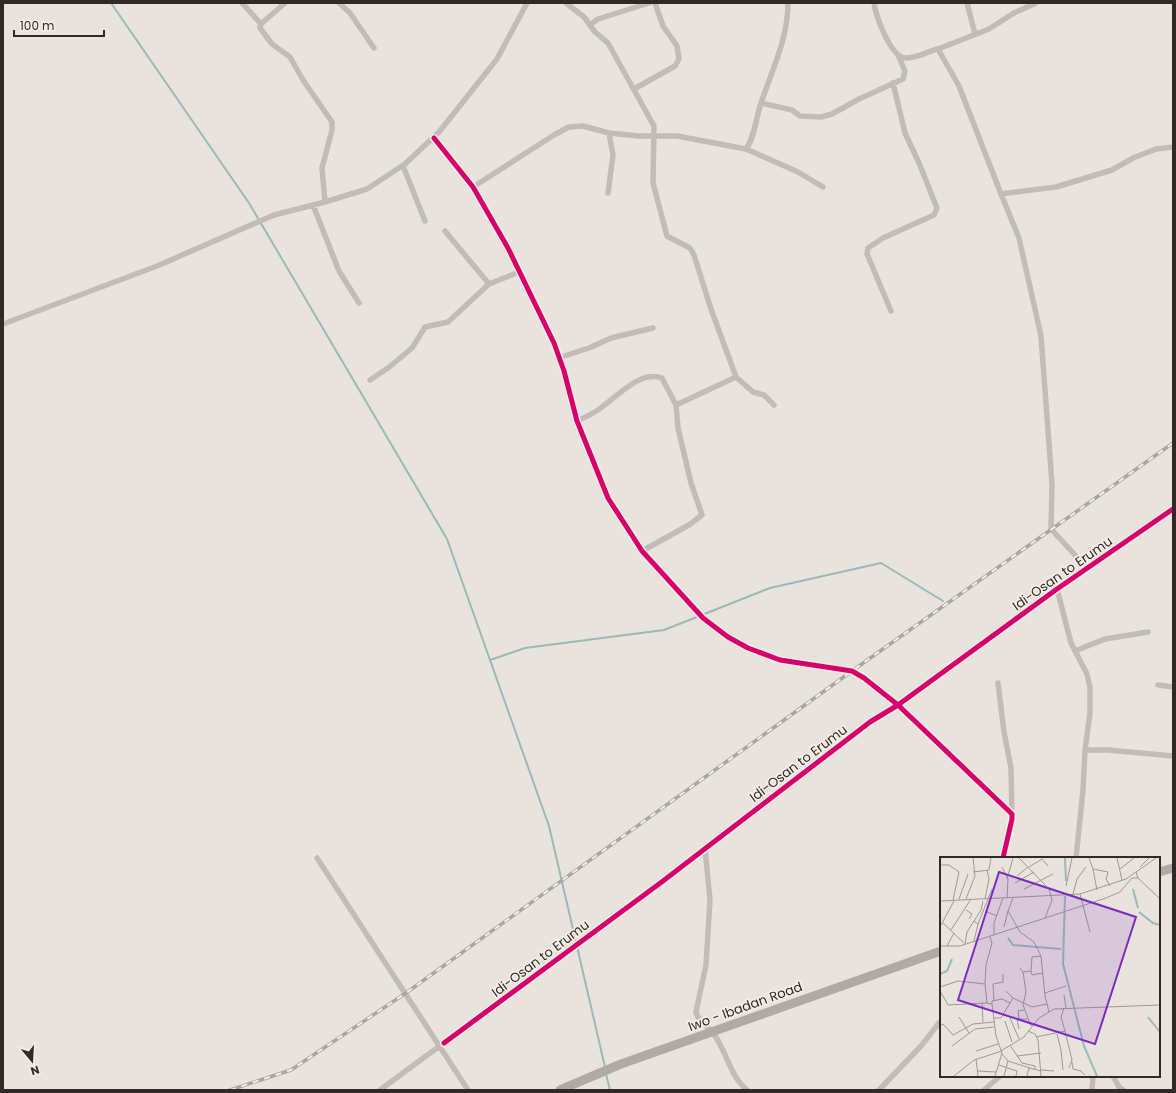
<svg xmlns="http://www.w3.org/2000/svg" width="1176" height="1093" viewBox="0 0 1176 1093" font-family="Poppins,sans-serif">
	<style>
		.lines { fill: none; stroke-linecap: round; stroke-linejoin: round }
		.stream { stroke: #9db8b7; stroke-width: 2 }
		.minor { stroke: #c1bcb8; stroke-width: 5.5 }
		.primary { stroke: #b0aaa7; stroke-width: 9 }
		.rail-casing { stroke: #a9a5a2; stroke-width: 3.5 }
		.rail { stroke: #f6ede5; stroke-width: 2; stroke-dasharray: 6; stroke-linecap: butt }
		.cycleway-casing { stroke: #f6ede5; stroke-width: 8 }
		.cycleway { stroke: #d6006c; stroke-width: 5 }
		.labels { text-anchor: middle; stroke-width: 3.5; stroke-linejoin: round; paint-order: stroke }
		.street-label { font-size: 13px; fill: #312927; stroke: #f6ede5 }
		.inset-river { fill: none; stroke: #9db8b7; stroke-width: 2 }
		.inset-road { fill: none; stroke: #9f9995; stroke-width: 1 }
		.view { fill: #7b2cbf; fill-opacity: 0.15; stroke: #7b2cbf; stroke-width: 2 }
		.inset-edge { fill: none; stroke: #312927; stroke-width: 2 }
	</style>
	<rect width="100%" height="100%" fill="#e9e3de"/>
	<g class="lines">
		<path class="stream" d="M 111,3 L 249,203 L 447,539 L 549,826 L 605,1067
			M 490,660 L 525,648 L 664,630 L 770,588 L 881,563 L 943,601
			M 606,1074 L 610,1090"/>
		<path class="minor" d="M 242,3 L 261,24
			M 285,3 L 261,24 L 260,28 L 272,44 L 290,57 L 303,80 L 332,122 L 332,130 L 322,168 L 325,202
			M 339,3 L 350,13 L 374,48
			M 566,3 L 584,17 L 595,32 L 608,43 L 654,126 L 653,183 L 667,236 L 690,248 L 694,255 L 711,309 L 736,377
			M 874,3 C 876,16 890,56 905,58 C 915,59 928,51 938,49 L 959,86 L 1001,194
			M 967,3 L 975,34
			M 590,25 L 598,19 L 649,3
			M 938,49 L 989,29 L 1014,13 L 1036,3
			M 634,89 L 675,66 L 679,59 L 677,46 L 663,26 L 655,3
			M 761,103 L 792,110 L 800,116 L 821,117 L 832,114 L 859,99 L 903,79 L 905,71 L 898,55
			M 434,138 L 473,187 L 508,248 L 554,343 L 564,371 L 577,421 L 608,498 L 642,551 L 703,618 L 728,637 L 748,648 L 780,660 L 852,671 L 864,678 L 898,705 L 1012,814 L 1012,819 L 1003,858
			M 746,149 C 755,137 756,117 761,103 C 772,70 788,39 788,3
			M 403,166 L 425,221
			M 473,187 L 554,135 L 569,127 L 583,126 L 609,133 L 638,136 L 677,136 L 746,149 L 798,172 L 823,187
			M 608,193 L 613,155 L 609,133
			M 313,205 L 339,271 L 359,303
			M 445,231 L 489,284
			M 891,311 L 867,254 L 868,248 L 883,238 L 934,215 L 937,208 L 919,163 L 905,133 L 893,83
			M 3,324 L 157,266 L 274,215 L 325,202 L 367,189 L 405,164 L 439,132 L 497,59 L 527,3
			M 558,358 L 589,348 L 611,338 L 653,328
			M 370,380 L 388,368 L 412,348 L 425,327 L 448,322 L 489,284 L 519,272
			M 577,421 C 586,417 595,413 602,407 C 618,396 640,370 662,378 L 676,405
			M 642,551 L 689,525 L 702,515 L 691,483 L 678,428 L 676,405 L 736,377 L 753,392 L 764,395 L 774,405
			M 1087,568 L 1051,529 L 1052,484 L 1041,336 L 1019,238 L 1001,194 L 1056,187 L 1112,170 L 1133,158 L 1156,149 L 1173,147
			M 1057,589 L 1071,643 L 1087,674 L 1090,687 L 1090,713 L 1085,750 L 1083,790 L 1076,858
			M 1075,651 L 1105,639 L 1148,632
			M 998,683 L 1004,732 L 1011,768 L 1012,814
			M 1158,685 L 1173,687
			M 1085,750 L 1108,750 L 1173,756
			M 705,848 L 710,900 L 706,965 L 696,1012 C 699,1023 707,1025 713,1033 C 727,1051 729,1075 747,1090
			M 317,858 L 468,1090
			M 1113,1076 L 1119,1087 L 1123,1090
			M 380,1090 L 663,881 L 870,722 L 898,705 L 1057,589 L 1173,509
			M 879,1090 L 921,1046 L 939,1023
			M 984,1090 L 1000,1076
			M 1092,1090 L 1093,1076"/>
		<path class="primary" d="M 1159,872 L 1173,868
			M 560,1090 L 621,1064 L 941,951"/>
		<g class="rail-casing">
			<path id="rail" d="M 230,1090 L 291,1070 L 406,993 L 852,671 L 1173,443"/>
		</g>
		<use href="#rail" class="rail"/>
		<g class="cycleway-casing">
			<path id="cycleway" d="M 434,138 L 473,187 L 508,248 L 554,343 L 564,371 L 577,421 L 608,498 L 642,551 L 703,618 L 728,637 L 748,648 L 780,660 L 852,671 L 864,678 L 898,705 L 1012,814 L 1012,819 L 1003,858
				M 444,1043 L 663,881 L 870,722 L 898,705 L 1057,589 L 1173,509"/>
		</g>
		<use href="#cycleway" class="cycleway"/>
	</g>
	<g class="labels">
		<g class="street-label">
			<text transform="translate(1062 573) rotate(-35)" y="5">Idi-Osan to Erumu</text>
			<text transform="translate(798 763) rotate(-37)" y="5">Idi-Osan to Erumu</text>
			<text transform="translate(540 958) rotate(-37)" y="5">Idi-Osan to Erumu</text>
			<text transform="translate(745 1006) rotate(-20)" y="5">Iwo - Ibadan Road</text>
		</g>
	</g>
	<g transform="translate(940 857)">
		<rect width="220" height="220" fill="#e9e3de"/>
		<path class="inset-river" d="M 125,1 L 126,24M 193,32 L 198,51M 125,39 L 123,107 L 144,189 L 157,219M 199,55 L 213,66 L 220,68M 68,81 L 73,88 L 121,92M 0,117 L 7,114 L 12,102M 208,160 L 220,175"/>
		<path class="inset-road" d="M 79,1 L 109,32 L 112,43 L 105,61M 149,1 L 153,12 L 168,15 L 166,22 L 170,29M 177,1 L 182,23M 0,8 L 9,8 L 19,15 L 13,43M 62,10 L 68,22 L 67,41M 89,10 L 102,2 L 108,9M 200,10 L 209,1M 153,12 L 157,33M 180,12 L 194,1M 33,15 L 49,13 L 51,1M 196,15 L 198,21 L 220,42M 77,19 L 88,10M 67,22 L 73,1M 75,26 L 94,15M 126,29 L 132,1M 84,32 L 113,17M 133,37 L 137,22 L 146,10M 140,37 L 150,75M 73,41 L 68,54 L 80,75 L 94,85 L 101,99 L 105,139 L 109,155M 19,42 L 28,17M 26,42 L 35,19 L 33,1M 45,42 L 49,22 L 47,13M 0,44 L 140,37 L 186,22 L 216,1M 26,53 L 32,57 L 29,62M 45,54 L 57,59M 3,66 L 24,86M 38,67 L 52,32M 0,70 L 14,44M 64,70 L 68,54M 11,73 L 31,42M 54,78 L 54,66 L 63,41M 34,84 L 38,67 L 34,64M 25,87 L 27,75 L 41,53 L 43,44M 0,89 L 20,89 L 166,41 L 180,35 L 192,21 L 198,21M 7,89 L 14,76M 80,111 L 83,115 L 91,114 L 92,100 L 101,99M 91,114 L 92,118 L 103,116M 83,115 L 86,135 L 83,148 L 91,169M 45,127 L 47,146 L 52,147 L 56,179 L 62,196 L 55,219M 0,130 L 18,124 L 45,127 L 46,108 L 52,86 L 50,80M 0,134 L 8,148 L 47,146M 66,134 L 73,141 L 92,150 L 107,147M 105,136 L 126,129M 124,138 L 126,151M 54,144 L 53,127 L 63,125 L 63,117M 42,146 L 43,165M 52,147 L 52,144 L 62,142 L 70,146M 19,160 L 29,176M 54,161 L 61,161 L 73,141M 70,161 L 79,182M 79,162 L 78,154 L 84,153M 65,164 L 72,185M 0,169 L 3,167 L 13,178 L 33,167 L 54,165M 79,172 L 77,162 L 87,162M 88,174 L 95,177 L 98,183 L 101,219M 125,174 L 132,203 L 129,211M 117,177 L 121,193 L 123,213M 96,180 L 125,174 L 121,160 L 124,151M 70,188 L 82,206 L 95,209 L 95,213M 12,189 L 35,172 L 54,170M 36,194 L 58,187M 62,197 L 68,204 L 64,219M 77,199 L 101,196M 36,202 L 38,219M 68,204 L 90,211M 132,205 L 133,212 L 141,214 L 145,218M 59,208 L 77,214 L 76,219M 101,213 L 114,214M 37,214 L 56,215M 14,219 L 34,203 L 59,195 L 84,180 L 99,161 L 114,152 L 220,148M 87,219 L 89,211 L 101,214"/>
		<path class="view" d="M 59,15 L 196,60 L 155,187 L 18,143 Z"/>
		<rect width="220" height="220" class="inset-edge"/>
	</g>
	<rect width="1176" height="1093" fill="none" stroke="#312927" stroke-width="8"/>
	<g transform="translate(32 1061) rotate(162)" stroke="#f6ede5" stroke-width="3" paint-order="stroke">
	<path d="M0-3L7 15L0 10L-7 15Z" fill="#312927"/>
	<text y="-6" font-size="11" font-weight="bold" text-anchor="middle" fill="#312927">N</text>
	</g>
	<path d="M14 30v6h90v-6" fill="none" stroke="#312927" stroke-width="2"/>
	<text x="20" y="30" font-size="12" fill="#312927" stroke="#f6ede5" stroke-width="3" paint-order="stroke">100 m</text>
</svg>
